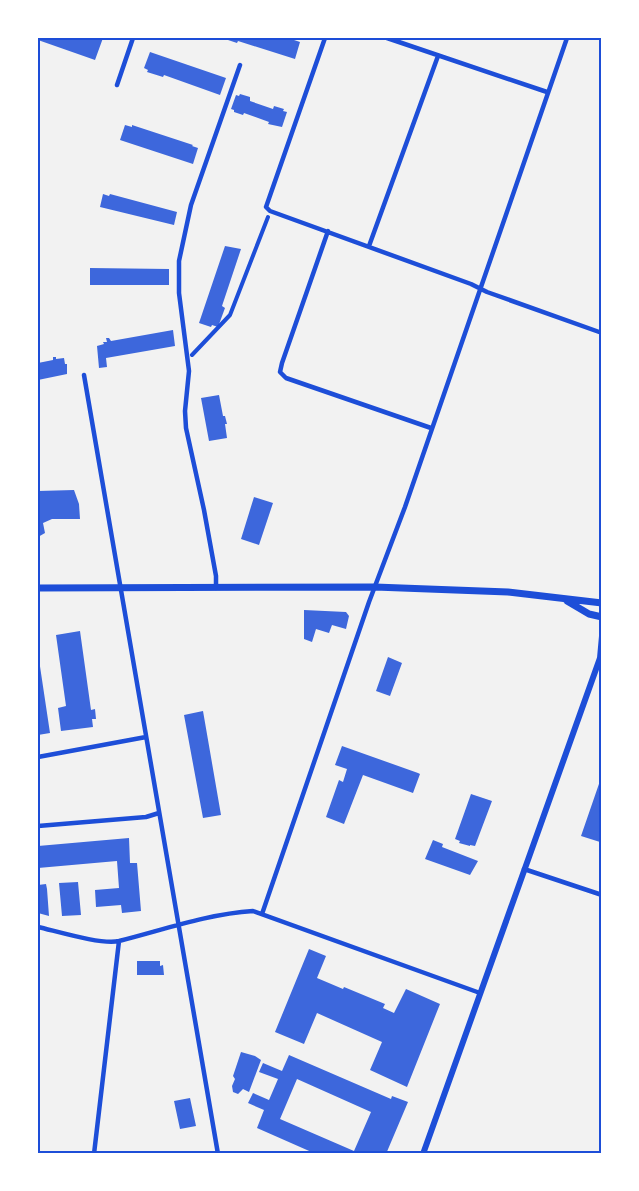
<svg xmlns="http://www.w3.org/2000/svg" width="639" height="1191" viewBox="0 0 639 1191" font-family="'Asap Condensed',sans-serif">
	<style>
		.building { fill: #3d67dc; fill-rule: evenodd }
		.lines { fill: none; stroke-linecap: round; stroke-linejoin: round }
		.pedestrian { stroke: #1d4ed8; stroke-width: 4 }
		.minor { stroke: #1d4ed8; stroke-width: 4.5 }
		.tertiary { stroke: #1d4ed8; stroke-width: 6 }
		.secondary { stroke: #1d4ed8; stroke-width: 7 }
		.neatline { fill: none; stroke: #1d4ed8; stroke-width: 2 }
	</style>
	<rect width="100%" height="100%" fill="#f2f2f2"/>
	<path class="building" d="M 38,38 L 63,38 L 69,40 L 70,38 L 103,38 L 95,60 L 38,40 Z
		M 222,38 L 288,38 L 300,42 L 295,59 L 238,41 L 237,43 Z
		M 150,52 L 226,78 L 220,95 L 164,75 L 163,77 L 147,72 L 148,70 L 144,68 Z
		M 240,94 L 250,97 L 250,101 L 273,109 L 274,106 L 284,109 L 283,111 L 287,112 L 282,127 L 268,124 L 269,122 L 244,113 L 243,115 L 234,112 L 234,110 L 231,109 L 236,95 L 239,96 Z
		M 125,125 L 132,127 L 132,125 L 193,145 L 192,146 L 198,148 L 193,164 L 120,140 Z
		M 103,194 L 109,196 L 110,194 L 177,212 L 174,225 L 100,207 Z
		M 225,246 L 241,249 L 222,306 L 225,308 L 218,327 L 212,325 L 211,327 L 199,323 Z
		M 90,268 L 169,269 L 169,285 L 90,285 Z
		M 173,330 L 175,346 L 106,358 L 107,367 L 99,368 L 97,346 L 104,344 L 103,342 L 107,342 L 106,338 L 109,338 L 111,341 Z
		M 53,357 L 56,357 L 56,359 L 64,358 L 65,364 L 67,364 L 67,374 L 38,380 L 38,363 L 53,360 Z
		M 219,395 L 223,416 L 225,416 L 227,424 L 225,424 L 227,438 L 209,441 L 201,398 Z
		M 74,490 L 79,504 L 80,519 L 52,519 L 43,523 L 45,533 L 38,537 L 38,491 Z
		M 254,497 L 273,503 L 259,545 L 241,539 Z
		M 304,610 L 346,612 L 349,616 L 346,629 L 332,625 L 329,633 L 316,629 L 312,642 L 304,639 Z
		M 80,631 L 91,710 L 95,709 L 96,719 L 92,719 L 93,727 L 61,731 L 58,708 L 66,706 L 56,635 Z
		M 38,653 L 50,733 L 38,735 Z
		M 388,657 L 402,663 L 390,696 L 376,691 Z
		M 203,711 L 221,815 L 203,818 L 184,715 Z
		M 342,746 L 418,773 L 420,774 L 413,793 L 363,775 L 344,824 L 326,817 L 339,780 L 343,782 L 347,769 L 335,765 Z
		M 601,778 L 602,838 L 600,842 L 581,836 Z
		M 471,794 L 492,801 L 475,846 L 470,845 L 470,846 L 459,843 L 460,841 L 455,839 Z
		M 129,838 L 130,863 L 137,863 L 141,911 L 122,913 L 121,905 L 96,907 L 95,890 L 119,888 L 117,861 L 38,868 L 38,846 Z
		M 433,840 L 443,844 L 442,847 L 478,861 L 470,875 L 425,859 Z
		M 78,882 L 81,915 L 62,916 L 59,883 Z
		M 46,884 L 47,889 L 49,916 L 38,913 L 38,885 Z
		M 309,949 L 326,956 L 317,978 L 343,989 L 344,987 L 385,1004 L 383,1008 L 394,1013 L 406,989 L 440,1004 L 407,1087 L 370,1070 L 382,1042 L 317,1013 L 304,1044 L 275,1032 Z
		M 137,961 L 160,961 L 160,966 L 163,965 L 164,975 L 137,975 Z
		M 241,1052 L 255,1056 L 261,1060 L 249,1092 L 243,1089 L 238,1094 L 233,1092 L 232,1086 L 235,1079 L 233,1076 Z
		M 289,1055 L 391,1099 L 392,1096 L 408,1102 L 386,1154 L 316,1154 L 257,1128 L 264,1110 L 248,1103 L 253,1093 L 269,1100 L 278,1079 L 259,1072 L 263,1063 L 282,1071 ZM 297,1079 L 371,1112 L 354,1151 L 280,1119 Z
		M 190,1098 L 196,1126 L 180,1129 L 174,1101 Z"/>
	<g class="lines">
		<path class="pedestrian" d="M 192,355 L 230,315 L 268,217"/>
		<path class="minor" d="M 325,38 L 266,207 L 270,211 L 471,284 L 487,292 L 602,333
			M 387,38 L 547,92
			M 117,85 L 133,38
			M 328,231 L 282,363 L 280,372 L 286,378 L 431,428
			M 369,246 L 438,56
			M 84,375 L 218,1154
			M 216,588 L 216,576 L 204,510 L 186,428 L 185,411 L 189,371 L 179,293 L 179,261 L 191,205 L 240,65
			M 38,757 L 146,737
			M 38,826 L 146,817 L 159,813
			M 524,869 L 602,895
			M 262,914 L 369,602 L 405,507 L 567,38
			M 38,927 C 56,931 101,945 119,941 C 163,930 207,914 253,911 L 480,993
			M 94,1154 L 119,941"/>
		<path class="tertiary" d="M 423,1154 L 600,658 L 602,636"/>
		<path class="secondary" d="M 38,588 L 375,587 L 508,592 L 602,603
			M 567,601 L 589,614 L 602,617"/>
	</g>
	<rect width="639" height="1191" fill="none" stroke="#ffffff" stroke-width="78"/>
	<rect x="39" y="39" width="561" height="1113" class="neatline"/>
</svg>
